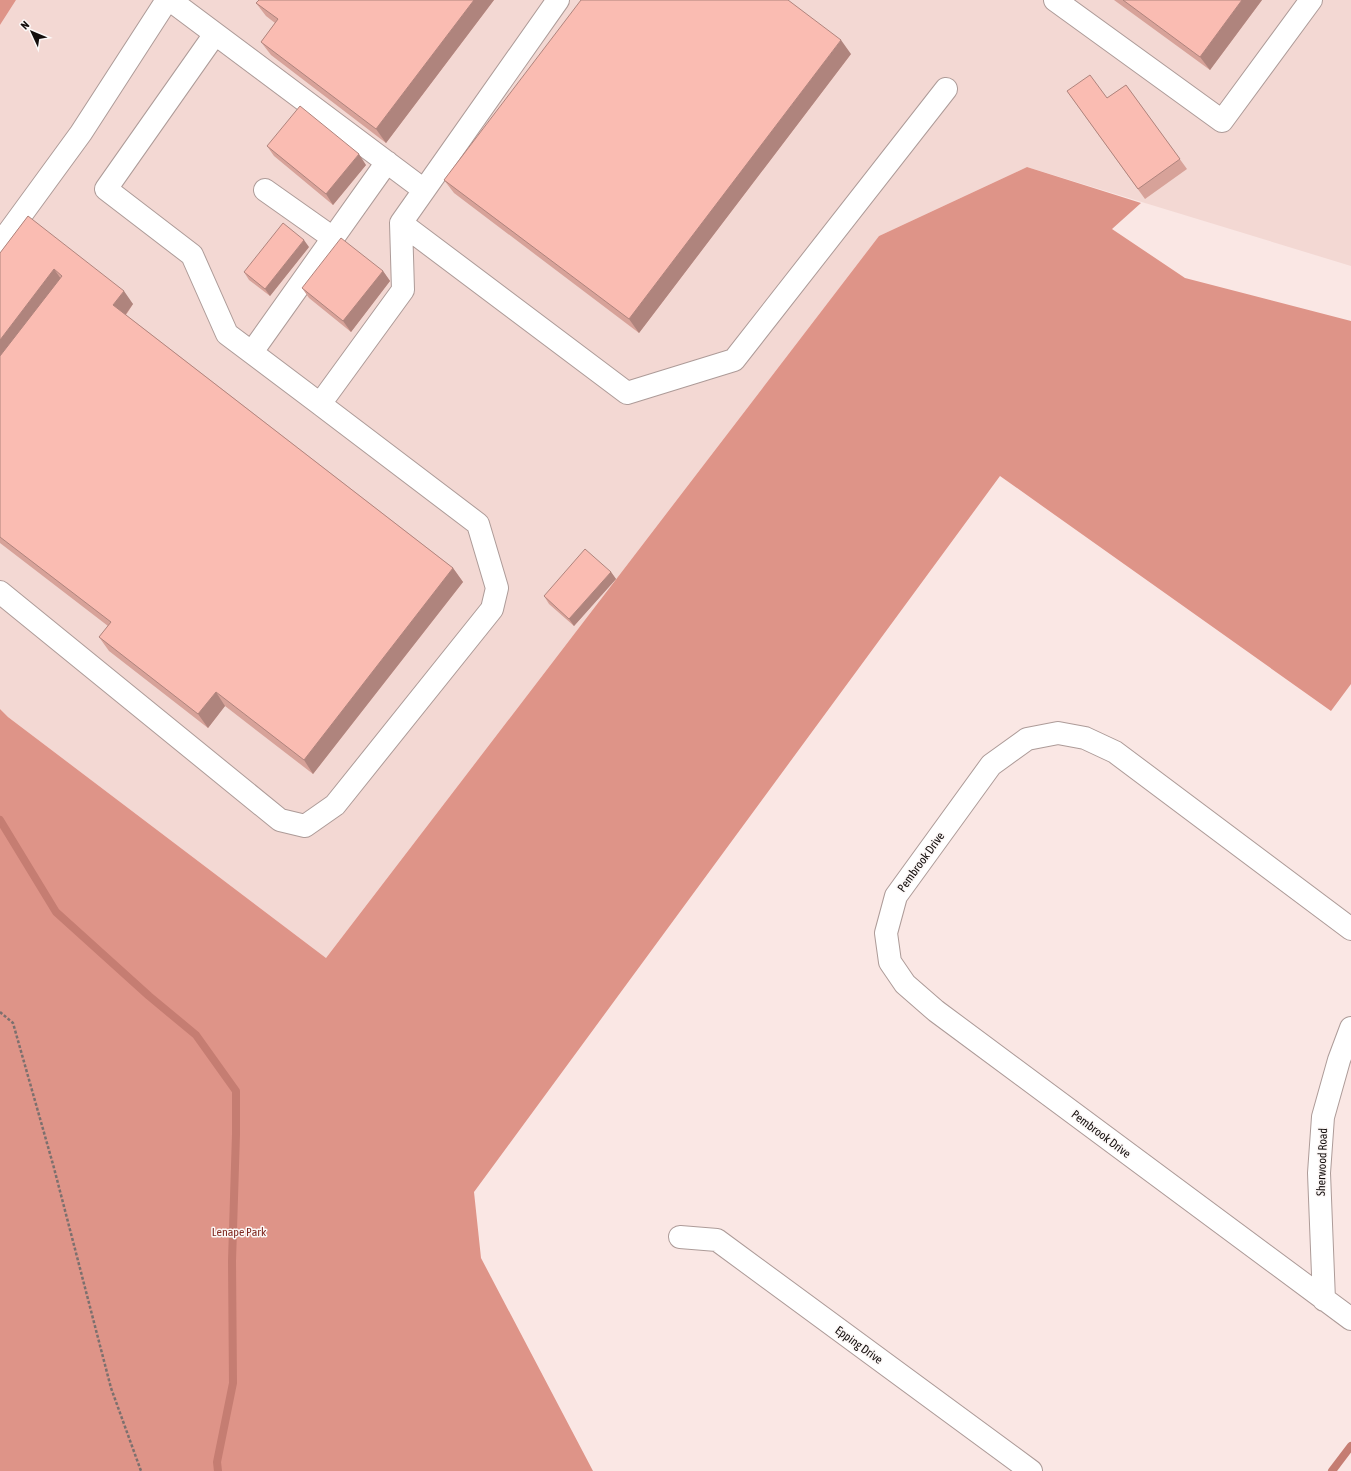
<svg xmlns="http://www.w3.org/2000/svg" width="1351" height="1471" viewBox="0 0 1351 1471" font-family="'Asap Condensed',sans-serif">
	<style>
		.built { fill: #f3d8d3 }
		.forest { fill: #de9488 }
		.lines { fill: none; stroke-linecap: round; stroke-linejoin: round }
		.stream { stroke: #c57d72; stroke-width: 8 }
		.minor-casing { stroke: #ad9b98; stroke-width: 24 }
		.path { stroke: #7c706e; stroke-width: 2.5; stroke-dasharray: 3 2; stroke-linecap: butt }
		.minor { stroke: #fff; stroke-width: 22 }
		.wall { fill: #d7a299 }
		.shaded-wall { fill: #af847d }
		.building { fill: #fabcb2; stroke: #af847d }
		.labels { text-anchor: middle; stroke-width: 3; stroke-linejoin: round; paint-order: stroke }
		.street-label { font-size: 12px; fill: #140e0d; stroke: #fcf8f7 }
		.park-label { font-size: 12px; fill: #802920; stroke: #fcf8f7 }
	</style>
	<rect width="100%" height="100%" fill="#fae7e4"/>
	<path class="built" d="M 16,0 L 1351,0 L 1351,266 L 1027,167 L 879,236 L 326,958 L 8,717 L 0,709 L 0,25 Z"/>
	<path class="forest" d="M 0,0 L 16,0 L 0,25 Z
		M 1027,167 L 1141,203 L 1112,229 L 1185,278 L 1351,321 L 1351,684 L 1331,711 L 1000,476 L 474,1192 L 481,1258 L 593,1471 L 0,1471 L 0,709 L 8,717 L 326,958 L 879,236 Z"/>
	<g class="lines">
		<path class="stream" d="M 0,820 L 56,912 L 149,996 L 196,1035 L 236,1091 L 236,1134 L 232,1261 L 233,1383 L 217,1462 L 218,1471
			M 1332,1471 L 1351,1446"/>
		<g class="minor-casing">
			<path id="minor" d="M 170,0 L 424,190
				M 1055,0 L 1222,121 L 1311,0
				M 215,34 L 106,189 L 192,255 L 227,334 L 320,404 L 403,290 L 401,223 L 558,0
				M 265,190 L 333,238
				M 401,223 L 627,393 L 734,360 L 946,89
				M 0,244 L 81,133 L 167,0
				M 252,352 L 387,162
				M 0,592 L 280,820 L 305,826 L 335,805 L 492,609 L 497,588 L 478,524 L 320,404
				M 1351,929 L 1115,752 L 1085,738 L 1058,733 L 1027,739 L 991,765 L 896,896 L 886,933 L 890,962 L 905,984 L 936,1011 L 1351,1319
				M 680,1237 L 717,1240 L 1031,1471
				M 1324,1300 L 1319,1173 L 1323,1117 L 1339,1060 L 1351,1028"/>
		</g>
		<path class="path" d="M 0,1012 L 13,1023 L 54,1168 L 111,1388 L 141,1471"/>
		<use href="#minor" class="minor"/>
	</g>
	<path class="wall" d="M 259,0 L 494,0 L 386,143 L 271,55 L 261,42 L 275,23 L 266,16 L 256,3 Z
		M 1114,0 L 1262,0 L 1210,70 Z
		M 851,54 L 639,333 L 454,193 L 444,180 Z
		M 1126,85 L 1187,169 L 1145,199 L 1067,91 L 1107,98 Z
		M 267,146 L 366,165 L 333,205 L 274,156 Z
		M 28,216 L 133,304 L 126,315 L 453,568 L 463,582 L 313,774 L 225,706 L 208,728 L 109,651 L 99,637 L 108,626 L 0,543 L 0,253 Z
		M 309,247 L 270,296 L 249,280 L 244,272 Z
		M 383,271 L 390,281 L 351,332 L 309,298 L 302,288 Z
		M 611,572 L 616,579 L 574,626 L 549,604 L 544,596 Z"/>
	<path class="shaded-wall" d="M 474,0 L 494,0 L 386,143 L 376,129 Z
		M 1242,0 L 1262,0 L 1210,70 L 1200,57 Z
		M 841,40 L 851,54 L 639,333 L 629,319 Z
		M 359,154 L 366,165 L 333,205 L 326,194 Z
		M 304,240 L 309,247 L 270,296 L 265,289 Z
		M 54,269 L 64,283 L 0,365 L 0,340 Z
		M 383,271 L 390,281 L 351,332 L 343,321 Z
		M 124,291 L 133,304 L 123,318 L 113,305 Z
		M 453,568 L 463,582 L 313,774 L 304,760 Z
		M 611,572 L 616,579 L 574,626 L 569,619 Z
		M 216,692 L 225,706 L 208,728 L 198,714 Z"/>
	<path class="building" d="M 259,0 L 474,0 L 376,129 L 261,42 L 278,19 L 256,3 Z
		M 581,0 L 788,0 L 841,40 L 629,319 L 444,180 Z
		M 1123,0 L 1242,0 L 1200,57 Z
		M 1090,75 L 1107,98 L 1126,85 L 1180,159 L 1138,189 L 1067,91 Z
		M 300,106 L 359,154 L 326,194 L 267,146 Z
		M 28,216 L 124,291 L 113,305 L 453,568 L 304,760 L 216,692 L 198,714 L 99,637 L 111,622 L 0,537 L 0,356 L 62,276 L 54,269 L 0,340 L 0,253 Z
		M 283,223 L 304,240 L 265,289 L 244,272 Z
		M 341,238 L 383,271 L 343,321 L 302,288 Z
		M 585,549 L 611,572 L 569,619 L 544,596 Z"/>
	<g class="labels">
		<g class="street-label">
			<text transform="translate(921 862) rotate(-54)" y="4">Pembrook Drive</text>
			<text transform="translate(1101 1134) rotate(37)" y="4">Pembrook Drive</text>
			<text transform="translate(1322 1162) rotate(-88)" y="4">Sherwood Road</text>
			<text transform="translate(859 1345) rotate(36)" y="4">Epping Drive</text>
		</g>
		<g class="park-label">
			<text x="239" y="1236">Lenape Park</text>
		</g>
	</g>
	<g transform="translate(32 32) rotate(314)" stroke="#fcf8f7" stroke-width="3" paint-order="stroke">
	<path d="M0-3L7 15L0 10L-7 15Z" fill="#140e0d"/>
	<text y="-6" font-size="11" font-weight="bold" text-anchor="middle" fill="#140e0d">N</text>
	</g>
</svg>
